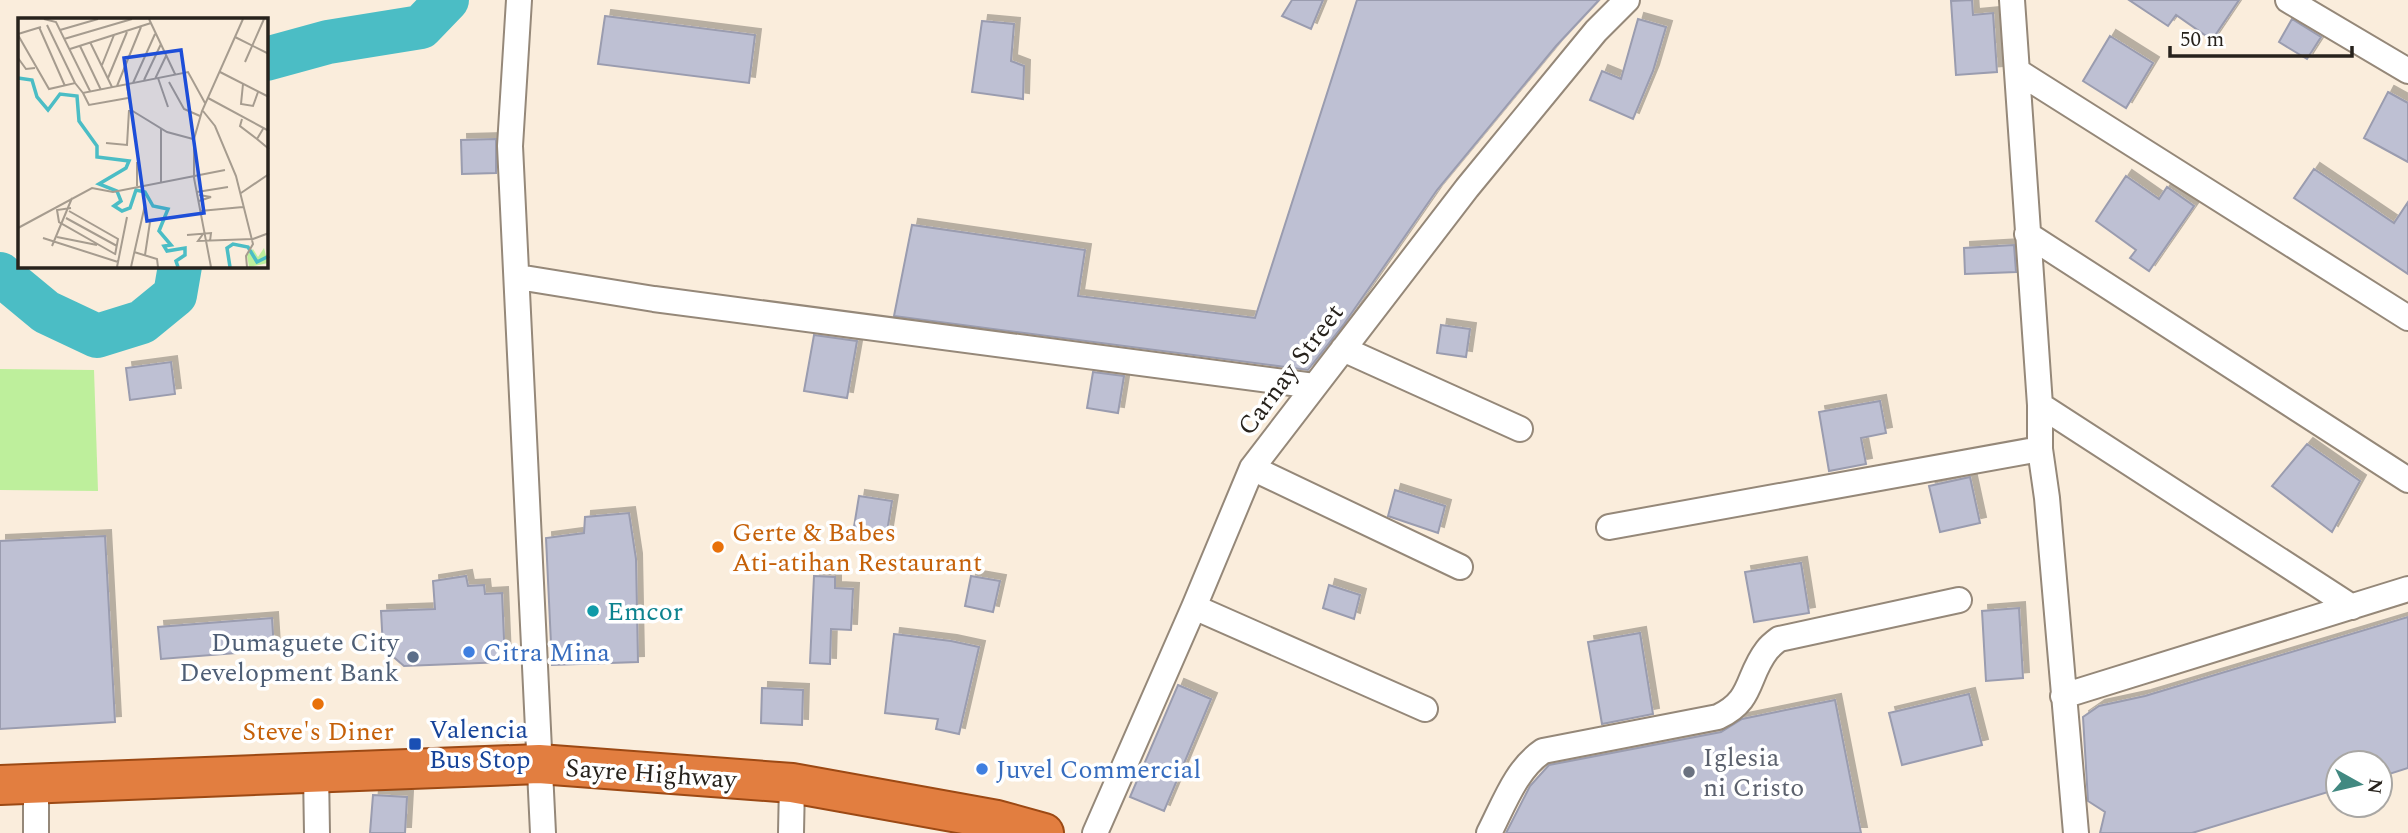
<svg xmlns="http://www.w3.org/2000/svg" width="2408" height="833" viewBox="0 0 2408 833" font-family="Spectral,serif">
	<style>
		.green { fill: #beef9c }
		.lines { fill: none; stroke-linecap: round; stroke-linejoin: round }
		.river { stroke: #4bbdc5; stroke-width: 44 }
		.building { fill: #bec0d3; stroke: #9a9caf; stroke-width: 2; filter: url(#shadow) }
		.minor-casing { stroke: #958879; stroke-width: 28 }
		.trunk-casing { stroke: #9c4914; stroke-width: 42 }
		.minor { stroke: #fff; stroke-width: 24 }
		.trunk { stroke: #e27e40; stroke-width: 38 }
		.food-dot { fill: #e8710a; stroke: #fff; stroke-width: 2.5 }
		.culture-dot { fill: #0f9aa8; stroke: #fff; stroke-width: 2.5 }
		.shop-dot { fill: #3f7fe0; stroke: #fff; stroke-width: 2.5 }
		.service-dot { fill: #5c6f8a; stroke: #fff; stroke-width: 2.5 }
		.transit-dot { fill: #1a4fb4; stroke: #fff; stroke-width: 2.5 }
		.worship-dot { fill: #6b7280; stroke: #fff; stroke-width: 2.5 }
		.labels { text-anchor: middle; stroke-width: 7; stroke-linejoin: round; paint-order: stroke }
		.street-label { font-size: 26px; fill: #27221c; stroke: #fff }
		.food-label { font-size: 26px; fill: #c56008; stroke: #fff; text-anchor: start }
		.culture-label { font-size: 26px; fill: #0d838f; stroke: #fff; text-anchor: start }
		.service-label { font-size: 26px; fill: #4e5e75; stroke: #fff; text-anchor: end }
		.shop-label { font-size: 26px; fill: #366cbe; stroke: #fff; text-anchor: start }
		.transit-label { font-size: 26px; fill: #164399; stroke: #fff; text-anchor: start }
		.worship-label { font-size: 26px; fill: #5b616d; stroke: #fff; text-anchor: start }
		.inset-river { fill: none; stroke: #4bbdc5; stroke-width: 3.5 }
		.inset-road { fill: none; stroke: #a69c8f; stroke-width: 2 }
		.view { fill: #1d4ed8; fill-opacity: 0.15; stroke: #1d4ed8; stroke-width: 3.5 }
		.inset-edge { fill: none; stroke: #27221c; stroke-width: 3.5 }
	</style>
	<defs>
		<filter id="shadow"><feDropShadow dx="6" dy="-6" stdDeviation="0" flood-color="#0004"/></filter>
	</defs>
	<rect width="100%" height="100%" fill="#faeddc"/>
	<path class="green" d="M 0,369 L 94,370 L 98,491 L 0,490 Z"/>
	<g class="lines">
		<path class="river" d="M 266,59 L 328,42 L 421,27 L 447,0
			M 0,274 L 46,312 L 97,336 L 142,322 L 175,295 L 180,266"/>
	</g>
	<path class="building" d="M 1292,0 L 1323,0 L 1311,29 L 1282,16 Z
		M 1357,0 L 1599,0 L 1556,46 L 1437,190 L 1344,324 L 1308,370 L 894,316 L 912,225 L 1085,250 L 1078,296 L 1255,318 Z
		M 1972,0 L 1973,15 L 1993,13 L 1997,72 L 1956,75 L 1951,1 Z
		M 2129,0 L 2239,0 L 2212,40 L 2176,15 L 2168,26 Z
		M 605,16 L 755,35 L 749,83 L 598,64 Z
		M 1638,19 L 1666,27 L 1653,71 L 1633,119 L 1590,100 L 1602,71 L 1621,79 Z
		M 2292,19 L 2321,37 L 2307,59 L 2279,42 Z
		M 982,21 L 1014,24 L 1011,61 L 1024,66 L 1023,99 L 972,92 Z
		M 2110,36 L 2153,63 L 2126,108 L 2083,81 Z
		M 2388,92 L 2408,103 L 2408,162 L 2364,138 Z
		M 496,139 L 496,173 L 462,174 L 461,140 Z
		M 2314,169 L 2394,223 L 2408,202 L 2408,274 L 2294,198 Z
		M 2126,176 L 2159,199 L 2167,187 L 2194,206 L 2149,271 L 2130,258 L 2136,250 L 2096,221 Z
		M 2014,245 L 2016,272 L 1965,274 L 1964,248 Z
		M 1441,325 L 1470,329 L 1466,357 L 1437,353 Z
		M 814,335 L 857,341 L 847,398 L 804,391 Z
		M 171,362 L 175,394 L 130,400 L 126,368 Z
		M 1093,372 L 1124,376 L 1118,413 L 1087,408 Z
		M 1880,401 L 1886,433 L 1861,438 L 1866,464 L 1829,471 L 1819,412 Z
		M 2307,444 L 2360,481 L 2332,532 L 2272,486 Z
		M 1970,477 L 1980,523 L 1940,532 L 1929,486 Z
		M 1395,490 L 1445,506 L 1438,533 L 1388,516 Z
		M 859,496 L 892,501 L 886,538 L 853,533 Z
		M 629,513 L 636,559 L 638,662 L 552,665 L 546,538 L 584,533 L 585,517 Z
		M 105,536 L 115,722 L 0,729 L 0,541 Z
		M 1801,563 L 1809,613 L 1754,622 L 1745,572 Z
		M 466,576 L 468,586 L 484,585 L 485,594 L 502,593 L 505,662 L 404,666 L 383,648 L 381,611 L 435,609 L 433,581 Z
		M 814,576 L 835,577 L 835,588 L 853,589 L 851,630 L 831,629 L 830,664 L 810,663 Z
		M 971,576 L 1000,581 L 993,612 L 965,606 Z
		M 1329,585 L 1360,595 L 1354,619 L 1323,608 Z
		M 2019,608 L 2023,678 L 1986,681 L 1982,611 Z
		M 2408,617 L 2408,768 L 2380,777 L 2380,763 L 2338,763 L 2338,789 L 2192,833 L 2100,833 L 2105,812 L 2088,801 L 2083,717 L 2099,706 L 2145,696 Z
		M 272,618 L 274,650 L 161,659 L 158,627 Z
		M 1640,633 L 1653,714 L 1602,724 L 1588,642 Z
		M 894,634 L 951,641 L 979,647 L 959,734 L 936,729 L 938,719 L 885,713 Z
		M 1178,685 L 1211,699 L 1164,811 L 1130,797 Z
		M 762,688 L 803,690 L 802,725 L 761,723 Z
		M 1969,694 L 1982,745 L 1902,765 L 1889,713 Z
		M 1835,700 L 1861,833 L 1506,833 L 1530,786 L 1549,765 L 1721,732 L 1742,719 Z
		M 373,795 L 407,797 L 405,833 L 370,833 Z"/>
	<g class="lines">
		<g class="minor-casing">
			<path id="minor" d="M 519,0 L 510,146 L 543,833
				M 2012,0 L 2040,405 L 2040,449 L 2047,498 L 2076,833
				M 2288,0 L 2408,71
				M 2017,71 L 2408,318
				M 2027,234 L 2408,480
				M 518,277 L 654,299 L 1314,386
				M 1343,349 L 1520,429
				M 2040,405 L 2352,607
				M 1252,468 L 1460,567
				M 1609,527 L 2040,449
				M 1194,607 L 1425,709
				M 2063,696 L 2408,589
				M 316,772 L 317,833
				M 36,833 L 36,784
				M 791,833 L 792,783
				M 1095,833 L 1194,607 L 1252,468 L 1467,188 L 1596,31 L 1627,0
				M 1489,833 C 1504,804 1516,769 1543,751 L 1718,717 C 1754,700 1746,677 1767,650 C 1770,646 1775,642 1779,639 L 1959,600"/>
		</g>
		<g class="trunk-casing">
			<path id="trunk" d="M 0,785 L 539,764 L 792,783 L 997,820 L 1044,833"/>
		</g>
		<use href="#minor" class="minor"/>
		<use href="#trunk" class="trunk"/>
	</g>
	<g class="food-dot">
		<circle cx="718" cy="547" r="7"/>
		<circle cx="318" cy="704" r="7"/>
	</g>
	<circle class="culture-dot" cx="593" cy="611" r="7"/>
	<g class="shop-dot">
		<circle cx="469" cy="652" r="7"/>
		<circle cx="982" cy="769" r="7"/>
	</g>
	<circle class="service-dot" cx="413" cy="657" r="7"/>
	<rect class="transit-dot" x="408" y="737" width="14" height="14" rx="3.5"/>
	<circle class="worship-dot" cx="1689" cy="772" r="7"/>
	<g class="labels">
		<g class="street-label">
			<text transform="translate(1290 369) rotate(-53)" y="9">Carnay Street</text>
			<text transform="translate(651 773) rotate(4)" y="9">Sayre Highway</text>
		</g>
		<g class="food-label">
			<text x="732" y="541">Gerte &amp; Babes<tspan x="732" dy="30">Ati-atihan Restaurant</tspan></text>
			<text x="318" y="740" text-anchor="middle">Steve's Diner</text>
		</g>
		<g class="culture-label">
			<text x="607" y="620">Emcor</text>
		</g>
		<g class="service-label">
			<text x="399" y="651">Dumaguete City<tspan x="399" dy="30">Development Bank</tspan></text>
		</g>
		<g class="shop-label">
			<text x="483" y="661">Citra Mina</text>
			<text x="996" y="778">Juvel Commercial</text>
		</g>
		<g class="transit-label">
			<text x="429" y="738">Valencia<tspan x="429" dy="30">Bus Stop</tspan></text>
		</g>
		<g class="worship-label">
			<text x="1703" y="766">Iglesia<tspan x="1703" dy="30">ni Cristo</tspan></text>
		</g>
	</g>
	<g transform="translate(18 18)">
		<rect width="250" height="250" fill="#faeddc"/>
		<path d="M 246,230 L 250,245 L 231,249 L 229,237 L 235,231 L 240,239 Z" fill="#beef9c"/>
		<path class="inset-river" d="M 0,60 L 14,62 L 19,79 L 30,92 L 42,76 L 59,78 L 61,103 L 79,128 L 79,139 L 111,143 L 108,150 L 81,166 L 99,173 L 103,183 L 96,188 L 104,193 L 112,190 L 118,172 L 127,174 L 135,188 L 150,191 L 141,213 L 153,227 L 146,228 L 149,233 L 167,230 L 167,237 L 158,243 L 160,249M 212,249 L 209,230 L 215,226 L 230,229 L 239,244 L 251,238"/>
		<path class="inset-road" d="M 26,1 L 38,4 L 72,73M 131,1 L 157,56M 29,7 L 57,65M 21,9 L 47,68M 42,12 L 80,1M 0,16 L 23,9M 0,17 L 31,71 L 57,65 L 65,75 L 170,54 L 187,85M 217,19 L 251,36M 46,21 L 114,1M 72,24 L 94,69M 62,28 L 83,72M 52,31 L 133,5M 0,40 L 8,51 L 17,50M 227,44 L 246,1M 84,47 L 96,17M 202,54 L 251,79M 90,60 L 109,14M 140,60 L 150,89M 137,61 L 148,38M 126,62 L 143,26M 151,64 L 166,91 L 182,98M 115,65 L 137,16M 225,66 L 223,86 L 235,88 L 240,74M 109,67 L 113,92 L 149,114 L 175,121M 99,68 L 123,9M 65,75 L 71,87 L 110,80M 190,80 L 251,113M 185,93 L 197,108 L 218,158 L 235,226 L 228,238 L 229,249M 224,101 L 222,108 L 239,121M 143,110 L 143,165M 245,111 L 239,121 L 251,131M 88,125 L 109,127 L 111,92M 119,144 L 119,168M 179,174 L 210,169M 223,175 L 251,156M 181,183 L 193,179 L 181,177M 53,190 L 39,192 L 41,204 L 97,236M 51,193 L 100,221 L 97,237M 182,193 L 225,189M 48,200 L 99,228M 0,210 L 74,170 L 95,174 L 207,152M 185,216 L 180,223 L 235,221 L 251,215M 169,217 L 193,215 L 192,223M 39,219 L 79,227M 25,220 L 100,244M 34,228 L 54,180M 116,234 L 139,241 L 140,249M 127,237 L 132,204M 99,249 L 109,199M 113,249 L 127,187M 193,249 L 176,160 L 176,121 L 184,93 L 225,1"/>
		<path class="view" d="M 163,32 L 186,195 L 129,203 L 106,40 Z"/>
		<rect width="250" height="250" class="inset-edge"/>
	</g>
	<g transform="translate(2359 784) rotate(98)"><circle r="33" fill="#ffffff" stroke="#a9a7a4" stroke-width="2"/>
	<path d="M0-5L12 26L0 18L-12 26Z" fill="#428981"/>
	<text y="-10" font-size="19" font-weight="bold" text-anchor="middle" fill="#27221c">N</text>
	</g>
	<path d="M2170 46v10h182v-10" fill="none" stroke="#27221c" stroke-width="3.5"/>
	<text x="2180" y="46" font-size="21" fill="#27221c" stroke="#ffffff" stroke-width="5" paint-order="stroke">50 m</text>
</svg>
